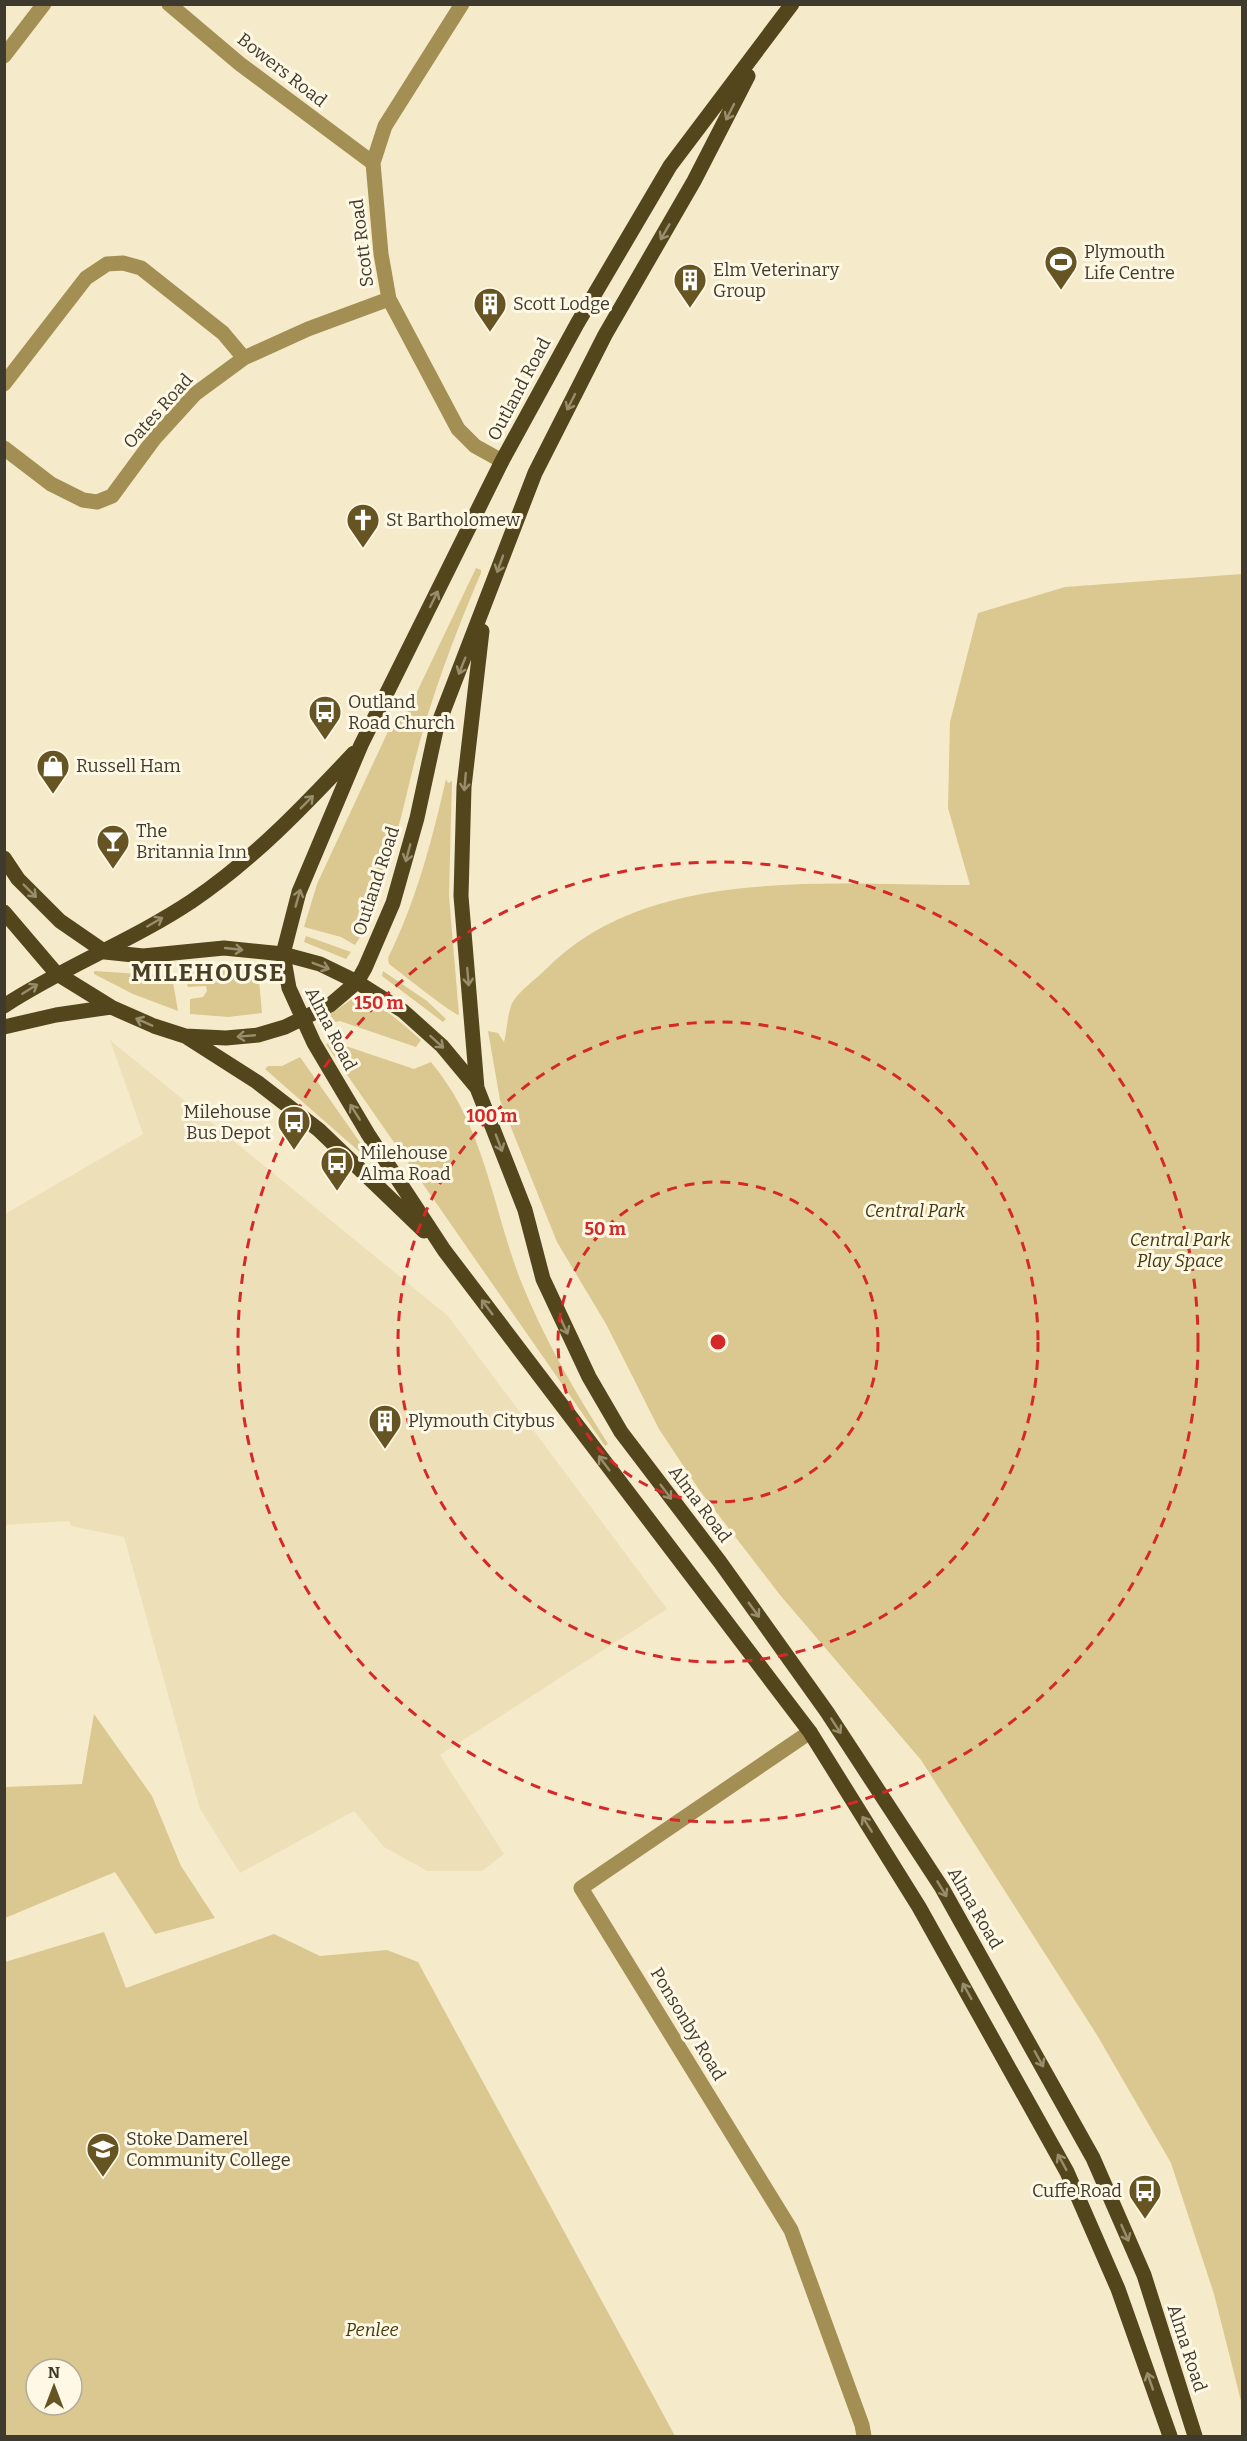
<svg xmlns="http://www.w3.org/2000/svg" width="1247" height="2441" viewBox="0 0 1247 2441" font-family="Bitter,serif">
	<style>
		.built { fill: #eddfb8 }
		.green { fill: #dbc890; fill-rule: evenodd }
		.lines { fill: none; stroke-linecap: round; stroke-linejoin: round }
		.minor { stroke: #a38f53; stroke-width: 15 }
		.major { stroke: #54461c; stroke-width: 15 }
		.oneway { stroke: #988d6c }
		.ring { fill: none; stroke: #d62828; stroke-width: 3; stroke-dasharray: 10 8 }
		.labels { text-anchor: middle; stroke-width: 6; stroke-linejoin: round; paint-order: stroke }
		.street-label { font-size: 18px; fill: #3f3a2e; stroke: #fff8e5 }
		.poi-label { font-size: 18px; fill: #3f3a2e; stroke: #fff8e5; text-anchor: start }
		.park-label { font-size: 18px; font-style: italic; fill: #45380d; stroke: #fff8e5 }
		.district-label { font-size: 24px; font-weight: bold; letter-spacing: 1.5px; fill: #483f24; stroke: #fff8e5 }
		.centre { fill: #d62828; stroke: #fff8e5; stroke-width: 3 }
		.ring-label { font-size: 18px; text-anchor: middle; font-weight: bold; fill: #d62828; stroke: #fff8e5; stroke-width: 6; stroke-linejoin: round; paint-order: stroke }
	</style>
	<rect width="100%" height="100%" fill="#f5ebcb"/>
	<path class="built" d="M 110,1040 L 448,1316 L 667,1609 L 440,1755 L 504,1854 L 482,1871 L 427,1871 L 384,1847 L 354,1811 L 240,1873 L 200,1809 L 124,1537 L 71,1526 L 69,1521 L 5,1525 L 5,1214 L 143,1134 Z"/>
	<path class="green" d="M 476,568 L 481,570 L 481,573 C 454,636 428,705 412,772 C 399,828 385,881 362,934 L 355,945 L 341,937 L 304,927 L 317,884 L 384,740 L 389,729 L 405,717 Z
		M 1242,574 L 1242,2405 L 1214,2294 L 1171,2163 L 1097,2035 L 921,1760 L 780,1595 L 700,1491 L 659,1429 L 606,1324 L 557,1242 L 500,1100 L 488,1031 L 498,1033 L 504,1042 C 507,1031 507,1018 511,1006 C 515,994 535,980 545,970 C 649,863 835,886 970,885 L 948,808 L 950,722 L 978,613 L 1065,587 Z
		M 446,779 L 448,783 L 452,781 L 449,895 L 459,1015 C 452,1014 400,972 389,964 L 388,958 C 416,901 432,841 446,779 Z
		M 306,936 L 351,952 L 346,959 L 304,942 Z
		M 258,969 L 262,1013 L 228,1017 L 190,1014 L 190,999 L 203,997 L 207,991 L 206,986 L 188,987 L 185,974 L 208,970 Z
		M 94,971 L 172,976 L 178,1011 L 133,994 L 94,974 Z
		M 383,971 L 427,1001 L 446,1019 L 443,1022 L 382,976 Z
		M 358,995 C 381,1005 402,1023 421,1040 L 416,1047 L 340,1021 L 323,1025 L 323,1019 Z
		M 334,1042 L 414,1069 L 431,1062 C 484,1125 492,1205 520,1279 C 543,1337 575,1392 608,1444 L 605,1446 L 334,1056 L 326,1044 Z
		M 300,1057 L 366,1151 L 362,1154 L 265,1069 L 268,1066 L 282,1066 Z
		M 94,1714 L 152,1796 L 181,1866 L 215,1918 L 155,1934 L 115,1872 L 5,1918 L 5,1787 L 82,1784 Z
		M 104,1932 L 126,1988 L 274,1934 L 320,1956 L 387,1950 L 418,1962 L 675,2436 L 5,2436 L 5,1962 ZM 36,2369 L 72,2369 L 72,2405 L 36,2405 Z"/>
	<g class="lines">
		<path class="minor" d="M 169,4 L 240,64 L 373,163
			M 462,4 L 385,126 L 373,163 L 381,254 L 389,299 L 458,429 L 475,446 L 502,461
			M 4,56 L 44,4
			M 4,384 L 86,278 L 107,264 L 123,263 L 141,268 L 223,333 L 244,358
			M 4,448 L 51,484 L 83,500 L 97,502 L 112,496 L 154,439 L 195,394 L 244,358 L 308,329 L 389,299
			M 810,1732 L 581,1888 L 791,2230 L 862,2425 L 864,2436"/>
		<path class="major" d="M 792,4 L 670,166 L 577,324 L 502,461 L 361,745 L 299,892 L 283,954 L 289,988 L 314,1043 L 368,1134 L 444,1250 L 810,1732 L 919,1907 L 1067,2172 L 1118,2289 L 1170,2436
			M 4,858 L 18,879 L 60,921 L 105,952 L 143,956 L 224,948 L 283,954 L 320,964 L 357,982 L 403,1011 L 442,1046 L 477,1088 L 525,1210 L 543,1279 L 589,1377 L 621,1432 L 720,1562 L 827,1712 L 942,1888 L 1093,2158 L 1144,2275 L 1195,2436
			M 4,912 L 56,973 L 111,1007 L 154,1026 L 185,1036 L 257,1082 L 319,1130 L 424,1231
			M 4,1006 C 65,966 132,941 192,901 C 253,860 304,806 354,753
			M 4,1027 L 56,1015 L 111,1007
			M 185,1036 L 226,1038 L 258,1035 L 285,1027 L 330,1005 L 357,982 L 365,968 L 393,903 L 417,818 L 436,730 L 535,473 L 605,335 L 694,181 L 748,76
			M 477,1088 L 461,896 L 464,787 L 482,631"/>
	</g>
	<defs><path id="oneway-shaft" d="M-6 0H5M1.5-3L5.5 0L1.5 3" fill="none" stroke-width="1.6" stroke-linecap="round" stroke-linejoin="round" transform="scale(1.5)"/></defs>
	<g class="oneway">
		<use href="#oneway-shaft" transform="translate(730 112) rotate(117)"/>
		<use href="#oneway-shaft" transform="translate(665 232) rotate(120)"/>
		<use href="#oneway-shaft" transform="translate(571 402) rotate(117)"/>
		<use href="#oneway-shaft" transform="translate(500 564) rotate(110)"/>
		<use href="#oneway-shaft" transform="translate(434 599) rotate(-64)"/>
		<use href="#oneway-shaft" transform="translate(462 666) rotate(112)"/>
		<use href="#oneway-shaft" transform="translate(465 782) rotate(95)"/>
		<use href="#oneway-shaft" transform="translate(307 802) rotate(-45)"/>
		<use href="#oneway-shaft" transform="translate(408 853) rotate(105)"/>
		<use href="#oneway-shaft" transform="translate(30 891) rotate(45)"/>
		<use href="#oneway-shaft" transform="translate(298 898) rotate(-74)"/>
		<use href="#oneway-shaft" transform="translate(155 922) rotate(-30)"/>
		<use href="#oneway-shaft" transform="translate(234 949) rotate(6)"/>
		<use href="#oneway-shaft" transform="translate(321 966) rotate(21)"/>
		<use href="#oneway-shaft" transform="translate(468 977) rotate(85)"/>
		<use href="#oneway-shaft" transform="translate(30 989) rotate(-32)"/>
		<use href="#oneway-shaft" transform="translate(144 1022) rotate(-156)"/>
		<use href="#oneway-shaft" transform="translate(246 1036) rotate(175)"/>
		<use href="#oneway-shaft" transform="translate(437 1042) rotate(42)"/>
		<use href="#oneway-shaft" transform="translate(355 1112) rotate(-122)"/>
		<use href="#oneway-shaft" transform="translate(499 1143) rotate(69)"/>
		<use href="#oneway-shaft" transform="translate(487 1307) rotate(-127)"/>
		<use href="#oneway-shaft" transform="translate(564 1326) rotate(65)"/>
		<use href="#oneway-shaft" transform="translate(604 1463) rotate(-127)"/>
		<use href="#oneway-shaft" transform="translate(666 1492) rotate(53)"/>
		<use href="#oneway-shaft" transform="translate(754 1610) rotate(54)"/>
		<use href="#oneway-shaft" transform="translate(836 1726) rotate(57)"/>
		<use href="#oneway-shaft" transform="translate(867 1824) rotate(-122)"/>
		<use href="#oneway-shaft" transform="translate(942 1889) rotate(59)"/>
		<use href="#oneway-shaft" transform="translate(967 1991) rotate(-119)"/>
		<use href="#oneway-shaft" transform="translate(1039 2059) rotate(61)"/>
		<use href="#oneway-shaft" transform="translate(1062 2162) rotate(-119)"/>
		<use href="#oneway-shaft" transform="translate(1125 2233) rotate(66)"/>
		<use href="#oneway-shaft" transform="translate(1150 2381) rotate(-109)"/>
	</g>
	<g class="ring">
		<circle cx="718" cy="1342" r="160"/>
		<circle cx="718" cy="1342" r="320"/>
		<circle cx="718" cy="1342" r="480"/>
	</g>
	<defs>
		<g id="stadium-pin" transform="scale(1.725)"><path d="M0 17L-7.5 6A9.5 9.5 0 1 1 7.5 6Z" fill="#665523" stroke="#fff8e5"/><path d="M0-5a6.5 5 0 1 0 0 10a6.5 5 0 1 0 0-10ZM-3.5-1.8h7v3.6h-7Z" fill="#fff"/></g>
		<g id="building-pin" transform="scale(1.725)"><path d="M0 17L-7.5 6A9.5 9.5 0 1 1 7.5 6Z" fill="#665523" stroke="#fff8e5"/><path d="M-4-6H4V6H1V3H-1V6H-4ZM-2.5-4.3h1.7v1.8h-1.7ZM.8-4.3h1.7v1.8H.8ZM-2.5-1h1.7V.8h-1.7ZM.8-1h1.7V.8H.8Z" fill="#fff"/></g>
		<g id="church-pin" transform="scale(1.725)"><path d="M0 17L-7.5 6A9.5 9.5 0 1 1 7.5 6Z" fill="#665523" stroke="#fff8e5"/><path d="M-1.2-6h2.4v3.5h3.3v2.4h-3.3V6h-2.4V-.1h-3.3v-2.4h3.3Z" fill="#fff"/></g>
		<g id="bus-pin" transform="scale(1.725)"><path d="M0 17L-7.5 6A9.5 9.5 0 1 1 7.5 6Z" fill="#665523" stroke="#fff8e5"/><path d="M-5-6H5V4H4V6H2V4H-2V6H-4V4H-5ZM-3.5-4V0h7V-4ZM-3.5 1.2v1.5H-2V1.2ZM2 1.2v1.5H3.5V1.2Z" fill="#fff"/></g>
		<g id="shop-pin" transform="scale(1.725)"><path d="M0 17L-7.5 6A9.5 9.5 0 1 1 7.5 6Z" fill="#665523" stroke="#fff8e5"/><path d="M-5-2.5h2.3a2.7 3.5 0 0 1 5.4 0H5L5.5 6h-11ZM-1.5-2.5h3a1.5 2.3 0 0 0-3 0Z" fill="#fff"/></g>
		<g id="bar-pin" transform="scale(1.725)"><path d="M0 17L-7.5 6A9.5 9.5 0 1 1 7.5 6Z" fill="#665523" stroke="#fff8e5"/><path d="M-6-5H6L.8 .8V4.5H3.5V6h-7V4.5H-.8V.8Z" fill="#fff"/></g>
		<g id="school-pin" transform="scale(1.725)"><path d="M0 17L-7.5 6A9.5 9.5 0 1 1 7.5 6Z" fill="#665523" stroke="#fff8e5"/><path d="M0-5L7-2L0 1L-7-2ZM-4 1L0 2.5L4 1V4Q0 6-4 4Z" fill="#fff"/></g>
	</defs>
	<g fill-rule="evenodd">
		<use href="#stadium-pin" x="1061" y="262"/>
		<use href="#building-pin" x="690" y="280"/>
		<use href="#building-pin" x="490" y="304"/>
		<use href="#church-pin" x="363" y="520"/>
		<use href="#bus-pin" x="325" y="712"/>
		<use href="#shop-pin" x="53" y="766"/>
		<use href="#bar-pin" x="113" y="841"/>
		<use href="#bus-pin" x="294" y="1122"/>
		<use href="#bus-pin" x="337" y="1163"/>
		<use href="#building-pin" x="385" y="1421"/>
		<use href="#school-pin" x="103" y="2149"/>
		<use href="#bus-pin" x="1145" y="2191"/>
	</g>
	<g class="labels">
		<g class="street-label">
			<text transform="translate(282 70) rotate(38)" y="6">Bowers Road</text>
			<text transform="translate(362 243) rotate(-97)" y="6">Scott Road</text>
			<text transform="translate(519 389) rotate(-62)" y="6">Outland Road</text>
			<text transform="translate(158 411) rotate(-48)" y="6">Oates Road</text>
			<text transform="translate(376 881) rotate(-72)" y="6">Outland Road</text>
			<text transform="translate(331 1029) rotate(63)" y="6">Alma Road</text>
			<text transform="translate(700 1504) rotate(53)" y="6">Alma Road</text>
			<text transform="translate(975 1908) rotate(60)" y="6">Alma Road</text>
			<text transform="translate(688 2024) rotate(59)" y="6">Ponsonby Road</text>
			<text transform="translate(1187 2348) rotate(72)" y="6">Alma Road</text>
		</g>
		<g class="poi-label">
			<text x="1084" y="258">Plymouth<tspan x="1084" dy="21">Life Centre</tspan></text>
			<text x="713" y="276">Elm Veterinary<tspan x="713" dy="21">Group</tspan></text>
			<text x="513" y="310">Scott Lodge</text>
			<text x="386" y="526">St Bartholomew</text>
			<text x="348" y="708">Outland<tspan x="348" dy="21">Road Church</tspan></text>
			<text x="76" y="772">Russell Ham</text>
			<text x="136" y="837">The<tspan x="136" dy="21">Britannia Inn</tspan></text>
			<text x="271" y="1118" text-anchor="end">Milehouse<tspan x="271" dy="21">Bus Depot</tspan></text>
			<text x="360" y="1159">Milehouse<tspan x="360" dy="21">Alma Road</tspan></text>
			<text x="408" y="1427">Plymouth Citybus</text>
			<text x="126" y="2145">Stoke Damerel<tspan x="126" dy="21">Community College</tspan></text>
			<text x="1122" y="2197" text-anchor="end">Cuffe Road</text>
		</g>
		<g class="park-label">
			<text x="915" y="1217">Central Park</text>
			<text x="1180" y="1246">Central Park<tspan x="1180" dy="21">Play Space</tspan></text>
			<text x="372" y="2336">Penlee</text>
		</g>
		<g class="district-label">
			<text x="208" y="981">MILEHOUSE</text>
		</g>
	</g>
	<circle cx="718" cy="1342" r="9" class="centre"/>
	<g class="ring-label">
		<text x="379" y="1009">150 m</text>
		<text x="492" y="1122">100 m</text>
		<text x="605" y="1235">50 m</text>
	</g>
	<rect width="1247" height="2441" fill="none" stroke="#3f3a2e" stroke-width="12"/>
	<g transform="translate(54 2387)"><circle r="28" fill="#fff8e5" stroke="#b2ac9c" stroke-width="1.5"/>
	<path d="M0-4.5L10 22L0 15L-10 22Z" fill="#665523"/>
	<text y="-9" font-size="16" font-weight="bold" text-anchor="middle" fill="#3f3a2e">N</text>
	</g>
</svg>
